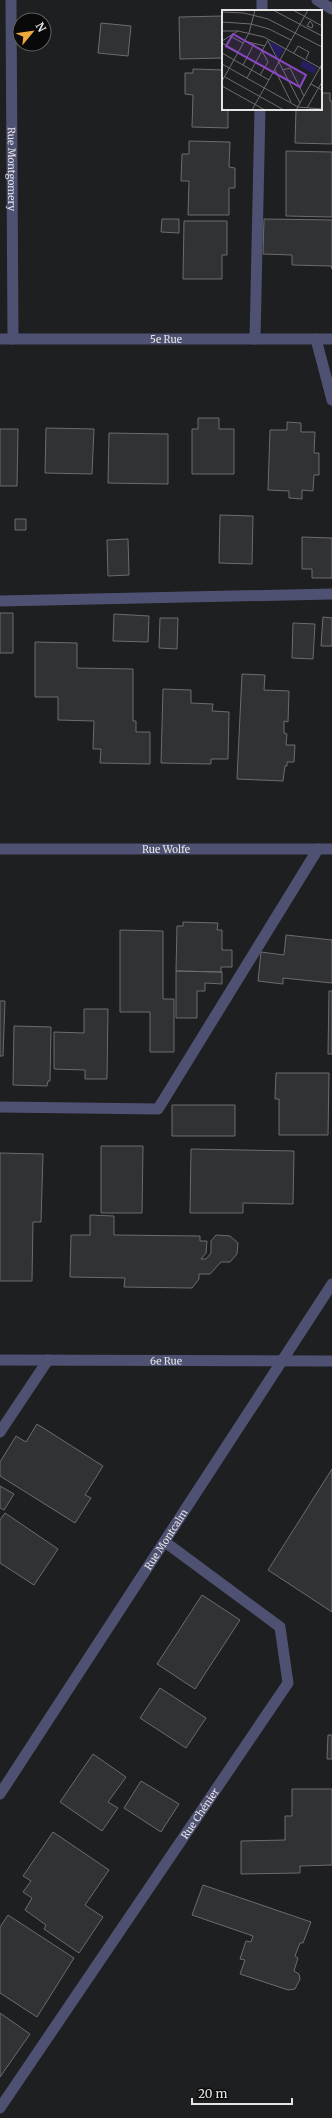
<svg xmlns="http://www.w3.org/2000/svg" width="332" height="2118" viewBox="0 0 332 2118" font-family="Merriweather,serif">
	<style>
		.building { fill: #313234; stroke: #6c6c6f }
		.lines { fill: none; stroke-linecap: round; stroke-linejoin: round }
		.service { stroke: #4f5172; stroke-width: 11 }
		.minor { stroke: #4f5172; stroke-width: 11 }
		.labels { text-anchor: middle; stroke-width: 4; stroke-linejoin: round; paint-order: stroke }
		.street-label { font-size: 10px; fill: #e5e5e6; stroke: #090909 }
		.inset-road { fill: none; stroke: #6e6e70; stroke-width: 1 }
		.view { fill: #8b48c5; fill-opacity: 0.15; stroke: #8b48c5; stroke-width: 2 }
		.inset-edge { fill: none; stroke: #e5e5e6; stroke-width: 2 }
	</style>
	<rect width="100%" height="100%" fill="#1e1f21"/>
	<path class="building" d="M 223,16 L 223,58 L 180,59 L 179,17 Z
		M 101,23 L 131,26 L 128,56 L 98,53 Z
		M 193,69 L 223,70 L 223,109 L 228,109 L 228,128 L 192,127 L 193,95 L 185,94 L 185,73 L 193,73 Z
		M 321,93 L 330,93 L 330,101 L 332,101 L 332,144 L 295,143 L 296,109 L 321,109 Z
		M 189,141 L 230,142 L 229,167 L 235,168 L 235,188 L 229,188 L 229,215 L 188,215 L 189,181 L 181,181 L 182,154 L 189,154 Z
		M 286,151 L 332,152 L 332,217 L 286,216 Z
		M 162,219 L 179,219 L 179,233 L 161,232 Z
		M 264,219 L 332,220 L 332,269 L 331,266 L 292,265 L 292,255 L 263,254 Z
		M 184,221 L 227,221 L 227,255 L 222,255 L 222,279 L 183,279 Z
		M 198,418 L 219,418 L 219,429 L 234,429 L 234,474 L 192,474 L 192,429 L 198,429 Z
		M 287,422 L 301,423 L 301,432 L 315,432 L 314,453 L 319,453 L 319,475 L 314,475 L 313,491 L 302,490 L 302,499 L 289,498 L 289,491 L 268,490 L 270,430 L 287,430 Z
		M 46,428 L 94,429 L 92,474 L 45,473 Z
		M 0,429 L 18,429 L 17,486 L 0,486 Z
		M 109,433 L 168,434 L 168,484 L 108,483 Z
		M 220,515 L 253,516 L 252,564 L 219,563 Z
		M 15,519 L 26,519 L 26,530 L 15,530 Z
		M 302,537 L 332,538 L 332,578 L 312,578 L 312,569 L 302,569 Z
		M 128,539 L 129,575 L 108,576 L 107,540 Z
		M 0,613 L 13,613 L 13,653 L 0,653 Z
		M 114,614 L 149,616 L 148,642 L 113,641 Z
		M 323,617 L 332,618 L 332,646 L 321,646 Z
		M 160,618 L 178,618 L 177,649 L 159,648 Z
		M 293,623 L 315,624 L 313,659 L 292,658 Z
		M 35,642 L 77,643 L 77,668 L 133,669 L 133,721 L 136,721 L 136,732 L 150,732 L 150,764 L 100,763 L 101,749 L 93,749 L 94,721 L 58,720 L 58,697 L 35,697 Z
		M 242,674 L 265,675 L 264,690 L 289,691 L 288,722 L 284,721 L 284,733 L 287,734 L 286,745 L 295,745 L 294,762 L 287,762 L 287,766 L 285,766 L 283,781 L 237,779 Z
		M 163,689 L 191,690 L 191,703 L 213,704 L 212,711 L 229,712 L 228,759 L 211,759 L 211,764 L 161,763 Z
		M 183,922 L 218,923 L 217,930 L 222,930 L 222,950 L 232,950 L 232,967 L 221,967 L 221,972 L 176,971 L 177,926 L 183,926 Z
		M 120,930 L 163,931 L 163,999 L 174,999 L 174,1052 L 150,1052 L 150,1012 L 120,1012 Z
		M 286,935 L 332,940 L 332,983 L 283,978 L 283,984 L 258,981 L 261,952 L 284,955 Z
		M 176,971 L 222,972 L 222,984 L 205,983 L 205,991 L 197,991 L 197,1018 L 176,1018 Z
		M 329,991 L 332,991 L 332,1054 L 328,1054 Z
		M 0,1001 L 5,1001 L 3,1056 L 0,1056 Z
		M 84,1009 L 108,1009 L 107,1079 L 85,1079 L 85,1070 L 54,1069 L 54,1032 L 84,1033 Z
		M 14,1026 L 51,1027 L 50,1081 L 48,1081 L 47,1086 L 13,1085 Z
		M 276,1073 L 329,1073 L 328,1135 L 279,1135 L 279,1099 L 275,1099 Z
		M 172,1105 L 235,1105 L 235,1136 L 172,1136 Z
		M 101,1146 L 143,1146 L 142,1213 L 101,1213 Z
		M 191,1149 L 294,1151 L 293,1204 L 243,1203 L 243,1213 L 190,1213 Z
		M 0,1153 L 43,1154 L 41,1222 L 33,1222 L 32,1281 L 0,1281 Z
		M 90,1215 L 114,1216 L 114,1235 L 200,1236 L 200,1241 L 207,1241 L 206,1253 L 201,1259 L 206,1259 L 211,1253 L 211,1241 L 216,1235 L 230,1236 L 238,1243 L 237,1254 L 230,1262 L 221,1262 L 210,1274 L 199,1274 L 199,1279 L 192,1288 L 124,1287 L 125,1278 L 70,1277 L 71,1235 L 90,1235 Z
		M 37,1424 L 103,1466 L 85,1495 L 91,1498 L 75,1523 L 0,1476 L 0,1462 L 16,1436 L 26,1442 Z
		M 332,1469 L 332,1612 L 268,1570 Z
		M 0,1486 L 14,1494 L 4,1510 L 0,1508 Z
		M 5,1513 L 58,1549 L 34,1585 L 0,1563 L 0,1520 Z
		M 202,1595 L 240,1620 L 195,1689 L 157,1664 Z
		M 160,1688 L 206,1718 L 186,1748 L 140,1718 Z
		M 328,1735 L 332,1735 L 332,1759 L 327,1759 Z
		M 93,1754 L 126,1777 L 108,1802 L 118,1808 L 102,1831 L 60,1802 Z
		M 141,1781 L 179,1804 L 161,1832 L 124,1808 Z
		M 292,1789 L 332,1789 L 332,1865 L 300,1866 L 300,1873 L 241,1874 L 241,1841 L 285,1840 L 285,1816 L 292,1816 Z
		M 53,1832 L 109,1870 L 85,1905 L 103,1917 L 79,1953 L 44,1929 L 46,1925 L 25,1910 L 32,1898 L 23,1892 L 31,1881 L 23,1876 Z
		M 203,1885 L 311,1922 L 303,1943 L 300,1943 L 295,1956 L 298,1958 L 294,1971 L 299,1974 L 300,1979 L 295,1989 L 288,1990 L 240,1974 L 245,1960 L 240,1959 L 246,1941 L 251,1942 L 253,1936 L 192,1915 Z
		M 8,1915 L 74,1958 L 37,2017 L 0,1993 L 0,1927 Z
		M 0,2013 L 30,2034 L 0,2077 Z"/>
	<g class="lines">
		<path class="service" d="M 262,11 L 262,0
			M 255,339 L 260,109
			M 316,339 L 332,400
			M 0,601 L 332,594
			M 0,1107 L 158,1109 L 318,849
			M 0,1432 L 48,1360"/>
		<g class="minor">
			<path id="s1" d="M 11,0 L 13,339"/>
			<path d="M 317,0 L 332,9"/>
			<path id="s2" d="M 0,339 L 332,339"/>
			<path id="s3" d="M 0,849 L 332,849"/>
			<path id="s4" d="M 0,1360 L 332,1361"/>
			<path id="s5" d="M 0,1794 L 332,1284"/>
			<path id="s6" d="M 0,2108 L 288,1683 L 280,1627 L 165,1542"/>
		</g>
	</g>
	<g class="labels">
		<g class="street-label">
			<text dy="4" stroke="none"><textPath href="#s1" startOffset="169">Rue Montgomery</textPath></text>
			<text dy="4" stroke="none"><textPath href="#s2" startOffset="166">5e Rue</textPath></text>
			<text dy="4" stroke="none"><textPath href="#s3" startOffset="166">Rue Wolfe</textPath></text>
			<text dy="4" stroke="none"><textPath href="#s4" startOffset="166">6e Rue</textPath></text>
			<text dy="4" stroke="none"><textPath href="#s5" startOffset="304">Rue Montcalm</textPath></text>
			<text dy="4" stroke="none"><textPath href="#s6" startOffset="356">Rue Chénier</textPath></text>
		</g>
	</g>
	<g transform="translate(222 10)">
		<rect width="100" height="100" fill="#1e1f21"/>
		<path d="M 49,32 L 62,39 L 56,49 L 48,33 ZM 81,50 L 95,58 L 92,64 L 78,56 Z" fill="#261e62"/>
		<path class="inset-road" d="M 51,0 L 100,26M 71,0 L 100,16M 0,2 L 22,3 L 46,9 L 100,37M 88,11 L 91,15 L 90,18 L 85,16 ZM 0,12 L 29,14 L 47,19 L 69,30M 0,21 L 16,21 L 42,27 L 100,59M 8,26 L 21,33M 0,31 L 16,21M 22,31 L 43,36M 46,31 L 78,93M 0,33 L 16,42M 0,43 L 47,70M 72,43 L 76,36 L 87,42 L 84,49M 0,54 L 76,97 L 100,99M 21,55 L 32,34M 53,60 L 69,92M 61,60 L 68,58 L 82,86M 38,65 L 46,52 L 40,41M 3,67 L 62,100M 25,68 L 46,30M 0,71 L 27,23 L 33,0M 89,74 L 100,80M 0,76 L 43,100M 85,98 L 100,72M 30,100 L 86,0M 74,100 L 100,54"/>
		<path class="view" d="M 11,24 L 84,65 L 78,77 L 4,36 Z"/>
		<rect width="100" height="100" class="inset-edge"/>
	</g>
	<g transform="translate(32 32) rotate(61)"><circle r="19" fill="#090909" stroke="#616161"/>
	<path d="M0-3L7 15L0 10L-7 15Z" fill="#efa73e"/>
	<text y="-6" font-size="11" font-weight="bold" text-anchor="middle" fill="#e5e5e6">N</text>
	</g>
	<path d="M192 2098v6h100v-6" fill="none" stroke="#e5e5e6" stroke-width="2"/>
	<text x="198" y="2098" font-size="12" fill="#e5e5e6" stroke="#090909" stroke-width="3" paint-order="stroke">20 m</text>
</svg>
